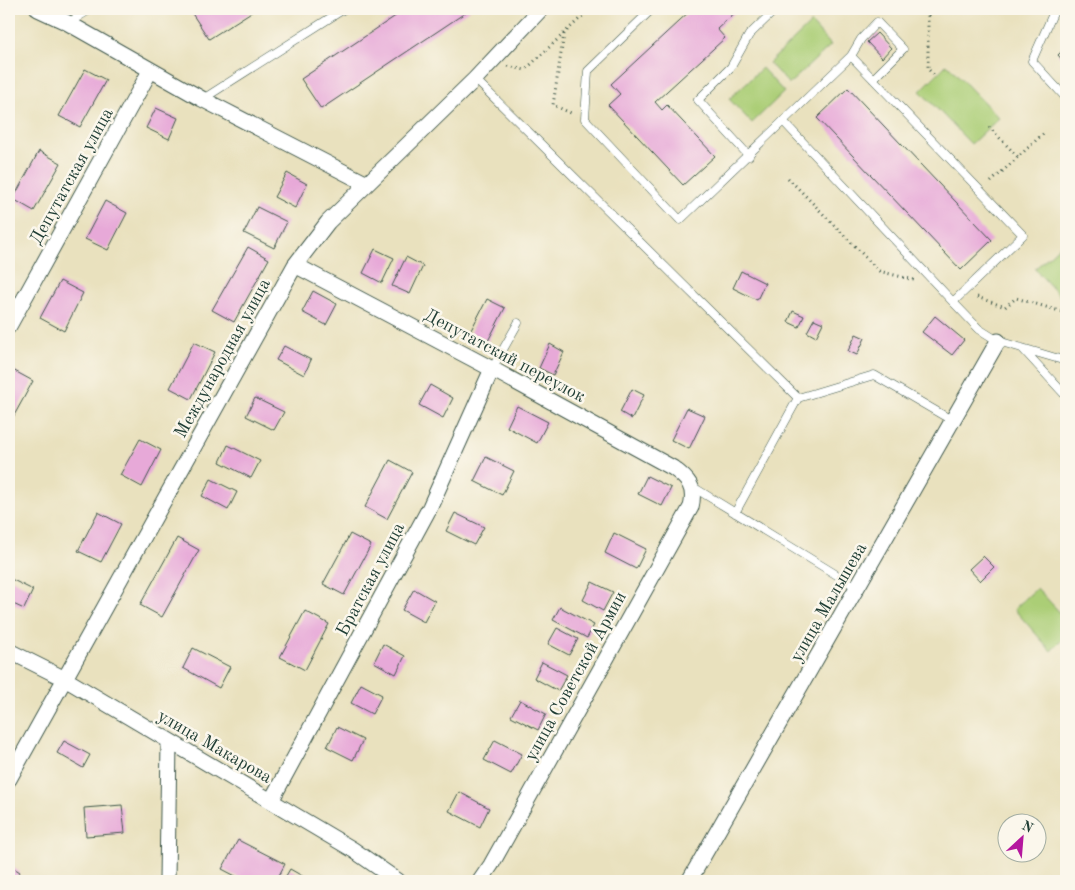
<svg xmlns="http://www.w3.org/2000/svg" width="1075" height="890" viewBox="0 0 1075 890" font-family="'Old Standard TT',serif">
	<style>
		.green { fill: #abce76; stroke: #658655 }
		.building { fill: #e7a9d8 }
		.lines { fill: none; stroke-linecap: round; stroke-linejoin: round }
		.lane-casing { stroke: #3d5649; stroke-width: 9 }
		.street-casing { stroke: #3d5649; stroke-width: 17 }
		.path { stroke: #3d5649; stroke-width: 3; stroke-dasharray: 1 4; stroke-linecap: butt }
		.lane { stroke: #fff; stroke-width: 8 }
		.street { stroke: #fff; stroke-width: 15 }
		.labels { text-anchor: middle; stroke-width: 5; stroke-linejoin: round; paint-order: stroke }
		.street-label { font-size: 18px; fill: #1f3d34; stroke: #fbf7ec }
	</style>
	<rect width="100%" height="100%" fill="#fbf7ec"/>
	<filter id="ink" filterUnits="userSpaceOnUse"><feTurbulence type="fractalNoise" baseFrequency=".02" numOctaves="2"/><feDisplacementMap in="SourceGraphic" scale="10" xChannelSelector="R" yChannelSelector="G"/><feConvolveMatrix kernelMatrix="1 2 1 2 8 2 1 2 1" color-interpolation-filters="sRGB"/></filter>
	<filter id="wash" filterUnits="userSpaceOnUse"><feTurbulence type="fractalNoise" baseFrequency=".0096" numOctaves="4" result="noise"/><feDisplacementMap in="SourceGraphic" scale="20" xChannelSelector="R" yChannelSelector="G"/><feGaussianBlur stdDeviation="1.12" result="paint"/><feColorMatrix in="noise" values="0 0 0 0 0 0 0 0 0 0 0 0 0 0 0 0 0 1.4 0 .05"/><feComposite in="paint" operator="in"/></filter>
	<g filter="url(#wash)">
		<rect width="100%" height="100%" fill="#e9e1be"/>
		<path class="green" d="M 811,23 L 831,45 L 789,84 L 769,63 Z
			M 947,64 L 999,118 L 971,144 L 920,91 Z
			M 762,68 L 784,92 L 752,123 L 729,99 Z
			M 1066,240 L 1066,303 L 1035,269 Z
			M 1037,588 L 1066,619 L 1066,636 L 1051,651 L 1014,609 Z"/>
		<g id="blocks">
			<path class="building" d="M 189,9 L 256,9 L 209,39 Z
				M 406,9 L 471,9 L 321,109 L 301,79 Z
				M 692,9 L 739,9 L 717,29 L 725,38 L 655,102 L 662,110 L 667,105 L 715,156 L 683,185 L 608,105 L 620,94 L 611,84 Z
				M 877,33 L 891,48 L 882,58 L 867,42 Z
				M 1066,47 L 1066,64 L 1058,55 Z
				M 85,69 L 106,80 L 80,127 L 59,116 Z
				M 848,88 L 992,240 L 961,270 L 817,118 Z
				M 156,108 L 178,118 L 169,139 L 146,128 Z
				M 39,151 L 61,163 L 34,211 L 13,199 Z
				M 287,173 L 307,184 L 295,208 L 274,197 Z
				M 105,201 L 127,213 L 108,250 L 85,239 Z
				M 257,207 L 287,222 L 274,248 L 244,233 Z
				M 248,247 L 269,259 L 234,322 L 212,310 Z
				M 375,249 L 394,258 L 382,283 L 363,273 Z
				M 406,257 L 423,266 L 410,294 L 392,286 Z
				M 741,271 L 765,283 L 757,300 L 733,288 Z
				M 60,281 L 83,293 L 64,331 L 40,318 Z
				M 313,291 L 337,304 L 326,325 L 302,312 Z
				M 487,299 L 505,308 L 488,341 L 470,332 Z
				M 793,311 L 804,316 L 799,327 L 788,322 Z
				M 935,316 L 964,340 L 952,355 L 922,332 Z
				M 814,319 L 823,323 L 816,337 L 807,332 Z
				M 856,334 L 865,338 L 857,355 L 848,351 Z
				M 194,342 L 215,352 L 191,399 L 170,388 Z
				M 550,344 L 564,352 L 553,375 L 539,368 Z
				M 284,346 L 311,360 L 304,375 L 276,360 Z
				M 11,369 L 33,381 L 11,421 L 9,419 L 9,374 Z
				M 430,385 L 453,398 L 443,418 L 419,405 Z
				M 632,389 L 644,395 L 632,419 L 620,412 Z
				M 255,398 L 284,412 L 274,430 L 246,416 Z
				M 517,406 L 548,422 L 537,443 L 507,427 Z
				M 687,408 L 705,416 L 689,449 L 671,440 Z
				M 140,439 L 161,450 L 142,487 L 120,475 Z
				M 228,445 L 260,461 L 251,478 L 220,462 Z
				M 486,457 L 514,471 L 502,495 L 474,481 Z
				M 390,460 L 412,472 L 387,519 L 365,507 Z
				M 647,476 L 671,488 L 662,506 L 638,494 Z
				M 211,479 L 237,492 L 228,510 L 202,496 Z
				M 98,512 L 121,524 L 101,562 L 78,551 Z
				M 455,513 L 484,527 L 474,545 L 446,531 Z
				M 614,533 L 646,549 L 636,569 L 605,553 Z
				M 350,534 L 371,545 L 344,595 L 323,584 Z
				M 177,538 L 199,550 L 162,617 L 140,605 Z
				M 983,556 L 994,567 L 980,581 L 969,569 Z
				M 9,578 L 33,590 L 24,609 L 9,602 Z
				M 592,582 L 613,592 L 603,611 L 583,600 Z
				M 414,589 L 435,601 L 424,622 L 402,610 Z
				M 560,607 L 594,625 L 587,638 L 553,620 Z
				M 305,611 L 329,624 L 305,670 L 280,657 Z
				M 557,628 L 578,639 L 569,655 L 548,644 Z
				M 383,644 L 405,656 L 396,674 L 374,662 Z
				M 193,648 L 230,667 L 219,688 L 183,668 Z
				M 542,662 L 567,675 L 558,691 L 534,678 Z
				M 361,684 L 382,695 L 372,714 L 351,703 Z
				M 520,700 L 546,714 L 538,730 L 511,716 Z
				M 337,727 L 363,740 L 353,760 L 327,747 Z
				M 495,740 L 522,754 L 511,774 L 484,760 Z
				M 64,741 L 90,755 L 83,768 L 57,753 Z
				M 459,792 L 489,808 L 480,827 L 449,811 Z
				M 122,805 L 125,833 L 86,836 L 84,808 Z
				M 238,840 L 285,864 L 276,881 L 245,881 L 222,869 Z
				M 9,865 L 20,872 L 15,881 L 9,881 Z
				M 290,869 L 311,881 L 283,881 Z"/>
		</g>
	</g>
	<g filter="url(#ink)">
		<use href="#blocks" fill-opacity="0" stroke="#3d5649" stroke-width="1"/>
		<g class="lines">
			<g class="lane-casing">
				<path id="lane" d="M 652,9 L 588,71 L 585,119 L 680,220 L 851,56 L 1023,235 L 953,302 L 979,329 L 998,341 L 1066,361
					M 1055,9 L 1032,61 L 1066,98
					M 68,23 L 91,9
					M 851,56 L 861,39 L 877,22 L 903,49 L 873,79
					M 475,79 L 798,398 L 735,513
					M 203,99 L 344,9
					M 783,121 L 953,302
					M 749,156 L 698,100 L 731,67 L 749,35 L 776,9
					M 1022,348 L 1066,396
					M 492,369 L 518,323
					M 798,398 L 874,375 L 953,421
					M 693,487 L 858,588"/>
			</g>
			<g class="street-casing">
				<path id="street" d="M 38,9 L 68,23 L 202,99 L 367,184
					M 295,265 L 492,369 L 673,468 C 688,479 696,487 691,507 L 491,865 L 480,881
					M 9,326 L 150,71
					M 9,651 L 65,679 L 271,801 L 352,849 L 398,881
					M 9,779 L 295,265 L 328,222 L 475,79 L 541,9
					M 271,801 L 430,507 L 492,369
					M 167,881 L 169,742
					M 689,881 L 998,341"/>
			</g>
			<path class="path" d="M 921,9 L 928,15 L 928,69 L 935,76
				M 928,15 L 935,9
				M 564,34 L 553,105 L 573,114
				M 508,66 L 525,70 L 590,9
				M 989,127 L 1018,157
				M 788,178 L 879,271 L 914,280
				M 991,182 L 1044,133
				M 977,297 L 1005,307 L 1016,298 L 1066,313"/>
			<use href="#lane" class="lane"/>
			<use href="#street" class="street"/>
		</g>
	</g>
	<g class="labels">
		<g class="street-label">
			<text transform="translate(71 176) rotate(-61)" y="6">Депутатская улица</text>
			<text transform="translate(505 355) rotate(28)" y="6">Депутатский переулок</text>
			<text transform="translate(222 358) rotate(-61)" y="6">Международная улица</text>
			<text transform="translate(370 579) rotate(-62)" y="6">Братская улица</text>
			<text transform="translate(828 602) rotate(-60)" y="6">улица Малышева</text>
			<text transform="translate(575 676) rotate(-61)" y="6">улица Советской Армии</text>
			<text transform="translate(215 746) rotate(30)" y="6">улица Макарова</text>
		</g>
	</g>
	<rect width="1075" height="890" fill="none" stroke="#fbf7ec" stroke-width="30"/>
	<g transform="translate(1022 838) rotate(26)"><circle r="24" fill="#fbf7ec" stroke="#a3ada2"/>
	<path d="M0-4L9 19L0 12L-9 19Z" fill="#b5179e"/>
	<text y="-8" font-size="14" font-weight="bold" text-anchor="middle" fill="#1f3d34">N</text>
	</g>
</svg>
